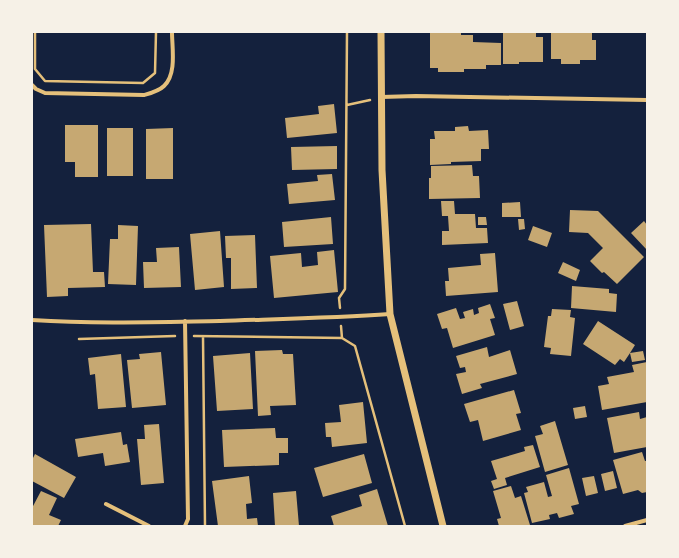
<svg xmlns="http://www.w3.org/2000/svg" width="679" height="558" viewBox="0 0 679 558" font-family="'Source Sans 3',sans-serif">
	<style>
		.building { fill: #c6a872 }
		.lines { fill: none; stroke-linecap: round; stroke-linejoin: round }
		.path { stroke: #e5c07b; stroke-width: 2.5 }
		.minor { stroke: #e5c07b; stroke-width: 4 }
		.tertiary { stroke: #e5c07b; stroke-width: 7 }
	</style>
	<rect width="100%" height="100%" fill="#14213d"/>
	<path class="building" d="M 430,32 L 461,32 L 461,35 L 473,35 L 473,42 L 501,43 L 501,65 L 486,65 L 486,69 L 464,69 L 464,72 L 438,72 L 438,68 L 430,68 Z
		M 503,32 L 536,32 L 536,37 L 543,37 L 543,62 L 519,62 L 519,64 L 503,64 Z
		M 551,32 L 592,32 L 592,40 L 596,40 L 596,60 L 580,60 L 580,64 L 561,64 L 561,59 L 551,59 Z
		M 334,104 L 337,133 L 287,138 L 285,118 L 319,114 L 318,106 Z
		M 65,125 L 98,125 L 98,177 L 75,177 L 75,162 L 65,162 Z
		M 468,126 L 469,131 L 488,130 L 489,149 L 481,149 L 481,161 L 451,162 L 451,164 L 430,165 L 430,139 L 435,139 L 434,131 L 455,131 L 455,127 Z
		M 107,128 L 133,128 L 133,176 L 107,176 Z
		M 173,128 L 173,179 L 146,179 L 146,129 Z
		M 337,146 L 337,169 L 292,170 L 291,147 Z
		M 472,165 L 473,176 L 479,176 L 480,198 L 429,199 L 429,178 L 431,178 L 431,166 Z
		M 332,174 L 335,200 L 289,204 L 287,184 L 318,181 L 317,175 Z
		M 441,201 L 454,201 L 455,214 L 475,214 L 476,228 L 487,228 L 488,243 L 442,245 L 442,231 L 449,231 L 448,216 L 442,216 Z
		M 520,202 L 521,217 L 502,217 L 502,203 Z
		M 570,210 L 598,211 L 644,257 L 617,284 L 604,272 L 602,273 L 590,261 L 603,248 L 588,233 L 569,232 Z
		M 331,217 L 333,244 L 284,247 L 282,222 Z
		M 478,217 L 486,217 L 487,225 L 478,225 Z
		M 518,219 L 524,219 L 525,229 L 519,230 Z
		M 644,221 L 647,225 L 647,250 L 631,233 Z
		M 91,224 L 93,272 L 104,272 L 105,287 L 68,288 L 68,296 L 47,297 L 44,225 Z
		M 118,225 L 138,226 L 136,285 L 108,284 L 110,239 L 118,239 Z
		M 533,226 L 552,233 L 547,247 L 528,240 Z
		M 220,231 L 224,287 L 195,290 L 190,234 Z
		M 255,235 L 257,288 L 231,289 L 231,258 L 226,258 L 225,236 Z
		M 179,247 L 181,287 L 144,288 L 143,262 L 157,262 L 156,248 Z
		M 334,250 L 338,292 L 274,298 L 270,256 L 301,253 L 302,267 L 318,265 L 317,252 Z
		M 495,253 L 498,292 L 446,296 L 445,281 L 449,281 L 448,268 L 481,265 L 480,254 Z
		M 563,262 L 580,270 L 576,281 L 558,273 Z
		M 572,286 L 609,289 L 609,293 L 617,294 L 616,312 L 571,308 Z
		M 517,301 L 524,326 L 510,330 L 503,304 Z
		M 490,304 L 495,318 L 490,319 L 495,335 L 453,348 L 447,328 L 442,329 L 437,314 L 456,308 L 460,319 L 465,318 L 463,312 L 473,309 L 474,315 L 479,313 L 478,308 Z
		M 552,309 L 571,310 L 570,317 L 575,318 L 571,356 L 550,354 L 551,348 L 544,347 L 548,316 L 551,316 Z
		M 598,321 L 635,345 L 630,353 L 643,351 L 645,360 L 632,362 L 630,353 L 624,362 L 620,359 L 615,365 L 583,344 Z
		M 487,347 L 489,357 L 510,350 L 517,374 L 480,384 L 482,388 L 462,394 L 456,374 L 466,372 L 465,367 L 460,368 L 456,356 Z
		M 282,350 L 283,354 L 293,354 L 296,405 L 270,406 L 271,415 L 258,416 L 255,351 Z
		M 161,352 L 166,405 L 132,408 L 127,360 L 140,359 L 139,354 Z
		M 250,353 L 253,409 L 217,411 L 213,356 Z
		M 121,354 L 126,407 L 98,409 L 95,374 L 90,375 L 88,358 Z
		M 647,362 L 647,402 L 602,410 L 598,386 L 609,384 L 607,377 L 634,372 L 632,365 Z
		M 514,390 L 521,413 L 516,414 L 521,430 L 483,441 L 478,420 L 470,422 L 464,404 Z
		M 363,402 L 367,443 L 332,447 L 331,437 L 326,437 L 325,423 L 341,422 L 339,405 Z
		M 585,406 L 587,417 L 575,419 L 573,408 Z
		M 639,412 L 640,419 L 647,417 L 647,447 L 614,453 L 607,418 Z
		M 555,421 L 568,465 L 545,472 L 535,436 L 543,434 L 540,426 Z
		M 159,424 L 164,483 L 141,485 L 137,439 L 145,439 L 144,425 Z
		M 275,428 L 276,438 L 288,438 L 288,453 L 279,453 L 279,465 L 224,467 L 222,430 Z
		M 121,432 L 123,445 L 127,444 L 130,462 L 105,466 L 103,453 L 78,457 L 75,439 Z
		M 533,445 L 540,467 L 505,478 L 507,485 L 494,489 L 491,481 L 497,479 L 491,461 L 525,451 L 524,447 Z
		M 642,452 L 645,461 L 647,461 L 647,492 L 642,493 L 638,490 L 623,494 L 613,460 Z
		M 35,454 L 76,477 L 64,498 L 32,481 L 32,460 Z
		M 364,454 L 372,483 L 323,497 L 314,468 Z
		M 569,468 L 579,504 L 571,506 L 574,514 L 559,518 L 557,513 L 549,515 L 550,519 L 532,523 L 524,493 L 528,492 L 526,487 L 544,482 L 548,497 L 552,496 L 546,475 Z
		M 613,471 L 617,488 L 605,491 L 601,474 Z
		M 249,476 L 252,503 L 246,504 L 247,519 L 257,518 L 258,526 L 218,526 L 212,481 Z
		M 594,476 L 598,493 L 586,496 L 582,478 Z
		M 511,486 L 515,498 L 521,496 L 530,525 L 525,526 L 499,526 L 497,519 L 501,518 L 493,491 Z
		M 377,489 L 388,526 L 334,526 L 331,516 L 362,506 L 359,495 Z
		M 41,491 L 57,498 L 49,515 L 61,520 L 58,526 L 32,526 L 32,508 Z
		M 296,491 L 299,526 L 275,526 L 273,493 Z"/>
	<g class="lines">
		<path class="path" d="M 35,32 L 35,69 L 45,81 L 143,83 L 155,73 L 156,32
			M 347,105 L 370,100
			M 340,308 L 339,298 L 345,289 L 347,32
			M 341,326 L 342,338 L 355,346 L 405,526
			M 194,336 L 342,338
			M 203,337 L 205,526
			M 79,339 L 175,336"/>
		<path class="minor" d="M 32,85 L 36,89 L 45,93 L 144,95 C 151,93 159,91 164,86 C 177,74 172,48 172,32
			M 381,97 L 416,96 L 647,100
			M 32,320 C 95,324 158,322 220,321 C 277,319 334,318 390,314
			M 106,504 L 149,526
			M 185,526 L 188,519 L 185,321
			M 625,526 L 647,520"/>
		<path class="tertiary" d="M 381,32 L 382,170 L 390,314 L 443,526"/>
	</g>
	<rect width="679" height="558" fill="none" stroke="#f6f1e7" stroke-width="66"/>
</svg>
